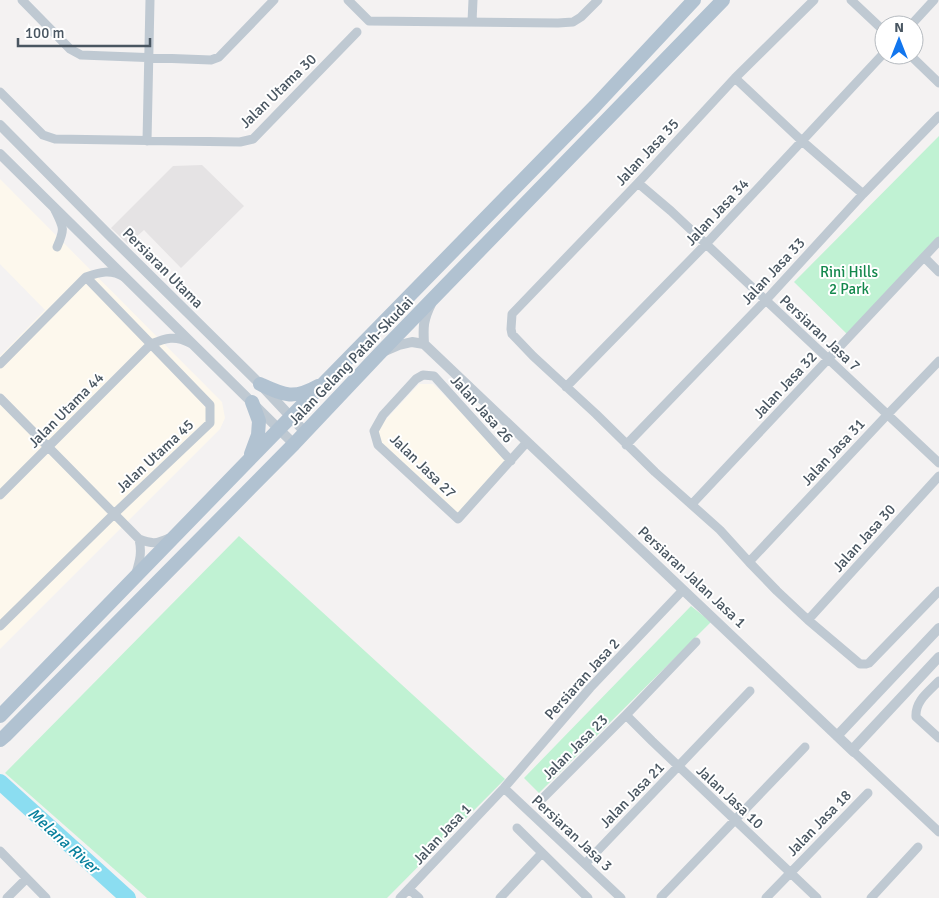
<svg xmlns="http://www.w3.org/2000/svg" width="939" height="898" viewBox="0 0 939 898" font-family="Signika,sans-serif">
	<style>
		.commercial { fill: #fdf8ed }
		.education { fill: #e5e3e4 }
		.green { fill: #c0f2d3 }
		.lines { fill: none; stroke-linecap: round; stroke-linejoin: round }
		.river { stroke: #8bddf1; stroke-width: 16 }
		.minor { stroke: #bfc9d2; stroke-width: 9 }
		.tertiary { stroke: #bfc9d2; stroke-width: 10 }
		.primary { stroke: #b1c2d1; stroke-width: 14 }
		.labels { text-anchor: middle; stroke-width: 4; stroke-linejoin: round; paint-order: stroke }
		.street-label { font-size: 15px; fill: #495661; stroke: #fff }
		.park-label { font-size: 15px; fill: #13884c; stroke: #fff }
		.water-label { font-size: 16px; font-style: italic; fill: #08809d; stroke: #fff }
	</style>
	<rect width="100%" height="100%" fill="#f4f2f2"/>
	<path class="commercial" d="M 0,179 L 222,402 L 225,418 L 220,429 L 0,649 L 0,356 L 45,310 L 0,264 Z
		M 419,384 L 433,384 L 505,455 L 507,463 L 461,513 L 456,514 L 380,442 L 377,429 Z"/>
	<path class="education" d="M 202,165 L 244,206 L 181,268 L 144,230 L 128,244 L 111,228 L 173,166 Z"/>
	<path class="green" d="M 939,136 L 939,242 L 848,335 L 794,282 Z
		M 239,536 L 505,779 L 387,898 L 147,898 L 5,773 Z
		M 691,606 L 711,622 L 539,793 L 524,778 Z"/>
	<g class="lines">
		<path class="river" d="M 0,782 L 128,898"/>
		<path class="minor" d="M 22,0 L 70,49 L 81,55 L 211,60 L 219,57 L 274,0
			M 348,0 L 369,21 L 558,23 L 573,22 L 581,17 L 598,0
			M 814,0 L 735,78 L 638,183 L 512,314 L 511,329 L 512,334 L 533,356 L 596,414 L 655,472 L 720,530 L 749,562 L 777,591 L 808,620 L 860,664 L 866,664 L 869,663 L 939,591
			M 851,0 L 884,31
			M 472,22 L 473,0
			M 911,25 L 934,0
			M 910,55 L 939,83
			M 735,78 L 802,141 L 863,194
			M 0,92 L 43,135 L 55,139 L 240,142 L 253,139 L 357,32
			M 147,141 L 150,0
			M 638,183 L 671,211 L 939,463
			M 55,210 C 64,228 65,229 57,247
			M 924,257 L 939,272
			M 0,364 L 86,277 C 100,272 111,269 124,277
			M 566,387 L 706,244 L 884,53
			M 0,398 L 139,539 C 152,544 156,544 169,538
			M 626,445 L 766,300 L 863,194 L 939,116
			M 511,461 L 434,376 L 423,375 L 416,379 L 383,415 L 374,431 L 378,445 L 458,519 L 527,442
			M 0,495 L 151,344 C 166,338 175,335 190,343
			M 692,504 L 939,241
			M 749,562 L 887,415 L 939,361
			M 136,573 C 140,560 142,552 139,539
			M 808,620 L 939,476
			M 0,626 L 114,514 L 210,423 L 210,405 L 86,277
			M 939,681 C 928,692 915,701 916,717 L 939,738
			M 626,715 L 652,741 L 817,898
			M 854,752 L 939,832
			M 504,788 L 621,898
			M 543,798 L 626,715 L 696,642
			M 517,828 L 588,898
			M 0,851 L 46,898
			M 585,864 L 750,691
			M 409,889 L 419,898
			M 661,897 L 805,747
			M 7,898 L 26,879
			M 400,898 L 504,788 L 590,688 L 683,590
			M 500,898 L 542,853
			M 766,898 L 868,793
			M 871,898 L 918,847"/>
		<path class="tertiary" d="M 0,125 L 108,234 L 260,384 L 305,432
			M 0,154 L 294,444
			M 424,344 L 854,752
			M 424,344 C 423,327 423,320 431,304
			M 385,351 L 399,345 L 412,342 L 424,344
			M 837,736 L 939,628
			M 852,750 L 939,657"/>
		<path class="primary" d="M 260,384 C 284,395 293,400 318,386
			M 251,454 L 258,435 L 259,421 L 252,402
			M 0,716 L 279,429 L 595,106 L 694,0
			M 0,740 L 6,735 L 294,444 L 380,353 L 723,0"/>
	</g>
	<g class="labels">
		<g class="street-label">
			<text transform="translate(278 91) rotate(-44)" y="5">Jalan Utama 30</text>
			<text transform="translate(647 152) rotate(-47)" y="5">Jalan Jasa 35</text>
			<text transform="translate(717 212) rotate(-47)" y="5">Jalan Jasa 34</text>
			<text transform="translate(163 268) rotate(45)" y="5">Persiaran Utama</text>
			<text transform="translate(773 271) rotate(-47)" y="5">Jalan Jasa 33</text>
			<text transform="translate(820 333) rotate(43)" y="5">Persiaran Jasa 7</text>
			<text transform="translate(351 361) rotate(-46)" y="5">Jalan Gelang Patah-Skudai</text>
			<text transform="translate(785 385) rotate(-47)" y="5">Jalan Jasa 32</text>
			<text transform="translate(482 409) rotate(48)" y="5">Jalan Jasa 26</text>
			<text transform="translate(66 410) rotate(-45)" y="5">Jalan Utama 44</text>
			<text transform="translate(833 452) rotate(-47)" y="5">Jalan Jasa 31</text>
			<text transform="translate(155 456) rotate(-43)" y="5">Jalan Utama 45</text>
			<text transform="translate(423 466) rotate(44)" y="5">Jalan Jasa 27</text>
			<text transform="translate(864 538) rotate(-48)" y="5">Jalan Jasa 30</text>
			<text transform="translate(692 577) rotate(43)" y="5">Persiaran Jalan Jasa 1</text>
			<text transform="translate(582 679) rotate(-48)" y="5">Persiaran Jasa 2</text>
			<text transform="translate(575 747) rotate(-45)" y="5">Jalan Jasa 23</text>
			<text transform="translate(632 795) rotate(-46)" y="5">Jalan Jasa 21</text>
			<text transform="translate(730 797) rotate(43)" y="5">Jalan Jasa 10</text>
			<text transform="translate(819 823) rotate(-46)" y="5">Jalan Jasa 18</text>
			<text transform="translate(572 833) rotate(43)" y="5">Persiaran Jasa 3</text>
			<text transform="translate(442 834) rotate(-47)" y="5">Jalan Jasa 1</text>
		</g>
		<g class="park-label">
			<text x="849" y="277">Rini Hills<tspan x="849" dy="17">2 Park</tspan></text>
		</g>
		<g class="water-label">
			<text transform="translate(64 840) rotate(42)" y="6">Melana River</text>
		</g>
	</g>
	<g transform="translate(899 40)"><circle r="24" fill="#ffffff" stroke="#b6bbc0"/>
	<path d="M0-4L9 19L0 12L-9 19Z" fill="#1276ee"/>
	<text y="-8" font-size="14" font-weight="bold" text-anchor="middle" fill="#495661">N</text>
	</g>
	<path d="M18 38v8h132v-8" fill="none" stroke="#495661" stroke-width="2.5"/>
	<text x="25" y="38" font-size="15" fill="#495661" stroke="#ffffff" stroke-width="4" paint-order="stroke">100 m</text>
</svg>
